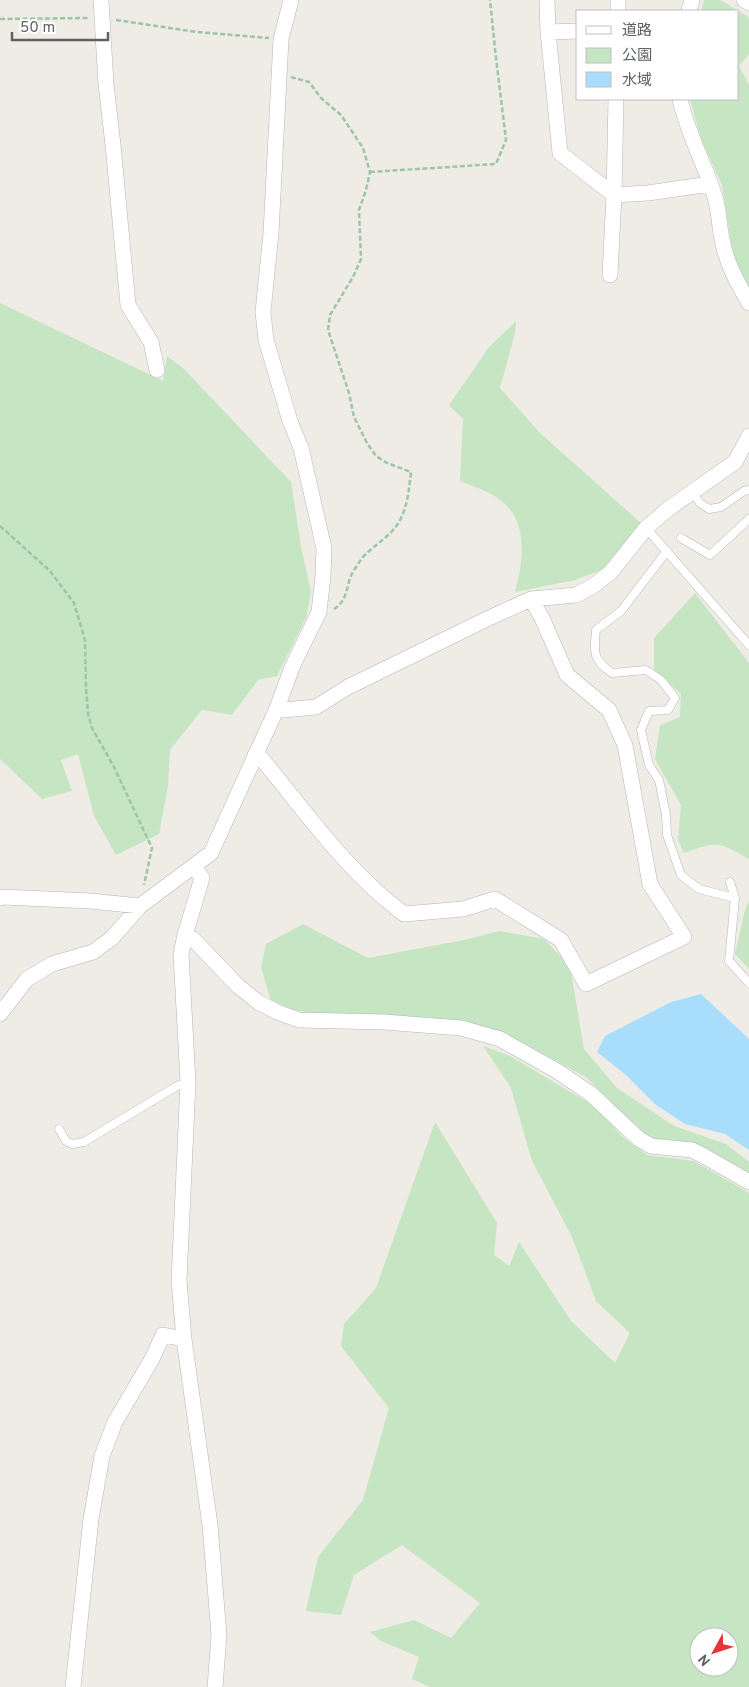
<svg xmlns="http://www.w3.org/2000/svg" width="749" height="1687" viewBox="0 0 749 1687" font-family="Overpass,'Noto Sans JP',sans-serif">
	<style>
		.green { fill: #c5e5c3; fill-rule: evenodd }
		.water { fill: #a8defc }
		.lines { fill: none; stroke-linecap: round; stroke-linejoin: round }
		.lane-casing { stroke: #b2b6ba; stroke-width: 9 }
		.street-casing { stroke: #b2b6ba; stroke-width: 16 }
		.path { stroke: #9cc6a5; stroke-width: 2.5; stroke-dasharray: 5 2.5; stroke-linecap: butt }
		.lane { stroke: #fff; stroke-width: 8 }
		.street { stroke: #fff; stroke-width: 15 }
	</style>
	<rect width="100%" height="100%" fill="#efece5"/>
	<path class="green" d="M 704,0 L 720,0 L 747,16 L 749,19 L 749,54 L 739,66 L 749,85 L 749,290 L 735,266 L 722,185 L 701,139 L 690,99 L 738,99 L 738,11 L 701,11 Z
		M 0,303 L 163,381 L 167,356 L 184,369 L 291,482 L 301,547 L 311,592 L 306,618 L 277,676 L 258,680 L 232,715 L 202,710 L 170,750 L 168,786 L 159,834 L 116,855 L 94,816 L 78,754 L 61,760 L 72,791 L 42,799 L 0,759 Z
		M 516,321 L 515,333 L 500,388 L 540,433 L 641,523 L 602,570 L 575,580 L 515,592 C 524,559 529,517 496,497 C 486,490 472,486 460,481 L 463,419 L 449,405 L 489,347 Z
		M 695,593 L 749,663 L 749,859 C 718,841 717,841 684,853 L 678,840 L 681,805 L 655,759 L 660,725 L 680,717 L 681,694 L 654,669 L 654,638 Z
		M 749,900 L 749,969 L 735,954 L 745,910 Z
		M 303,924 L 368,958 L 464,940 L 499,931 L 544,939 L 570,966 L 584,1049 L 617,1088 L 674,1126 L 726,1144 L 749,1162 L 749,1176 L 651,1139 L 638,1129 L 587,1078 L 504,1032 L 463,1022 L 322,1015 L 294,1010 L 271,1001 L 261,967 L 266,944 Z
		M 483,1046 L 510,1056 L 594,1106 L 624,1138 L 647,1155 L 694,1161 L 749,1193 L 749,1687 L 430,1687 L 412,1679 L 419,1657 L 381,1641 L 370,1632 L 414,1620 L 451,1638 L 480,1603 L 402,1545 L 354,1575 L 341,1615 L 306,1611 L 318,1557 L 363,1500 L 389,1408 L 341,1346 L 344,1324 L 376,1288 L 435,1122 L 497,1223 L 494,1255 L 509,1266 L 519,1242 L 571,1321 L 615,1363 L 630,1333 L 596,1301 L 572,1237 L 532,1161 L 511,1088 ZM 699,1637 L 729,1637 L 729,1667 L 699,1667 Z"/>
	<path class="water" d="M 701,994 L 749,1039 L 749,1150 L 725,1134 L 685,1124 L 656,1105 L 626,1075 L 597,1052 L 605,1036 L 671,1002 Z"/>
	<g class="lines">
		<g class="lane-casing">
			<path id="lane" d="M 693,493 L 700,503 L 709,509 L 721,507 L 744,491 L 749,490
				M 646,528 L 749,645
				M 681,538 L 710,555 L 749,519
				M 667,551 L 621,611 L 596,630 C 594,652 592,659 612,673 L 646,670 L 661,680 L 675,698 L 668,710 L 649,711 L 641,730 L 649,765 L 659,780 L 666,815 L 667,835 L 681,875 L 699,889 L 735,898 L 730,882
				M 735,898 L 729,961 L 749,983
				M 59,1129 L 66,1141 L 72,1144 L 84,1142 L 177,1086 L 188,1082"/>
		</g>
		<g class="street-casing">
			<path id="street" d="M 101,0 L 106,84 L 113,145 L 128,305 L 151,342 L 157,370
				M 547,0 L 548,32 L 560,153 L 614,195 L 648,193 L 710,184
				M 744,0 L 749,3
				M 618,11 L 618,0
				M 689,11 L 692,0
				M 548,32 L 578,31
				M 680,99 C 687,133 705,164 715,197 C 719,210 719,225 722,239 C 727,265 736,280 749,303
				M 610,275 L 614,195 L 616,99
				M 277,708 L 284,710 L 316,707 L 348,687 L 489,618 L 531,599 L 576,595 L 593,586 L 611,572 L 646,528 L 668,509 L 735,462 L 749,436
				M 255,755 L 261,758 C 306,812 347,872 404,914 L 463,909 L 495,899 L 561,940 L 586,984 L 684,937 L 650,884 L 625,745 L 609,710 L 567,675 L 542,618 L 531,599
				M 194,866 L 202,878 L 185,935 L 181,954 L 188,1082 L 179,1281 L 184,1339 L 210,1525 L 219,1635 L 215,1687
				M 0,898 L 3,897 L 90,901 L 140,906
				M 185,935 L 193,939 L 238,986 L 258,1002 L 277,1012 L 299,1020 L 384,1022 L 461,1028 L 500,1039 L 557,1071 L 591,1094 L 639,1139 L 651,1146 L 692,1150 L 704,1156 L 749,1182
				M 0,1014 L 27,979 L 52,964 L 93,952 L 112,938 L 140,906 L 211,853 L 277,708 L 293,665 L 319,612 L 323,576 L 324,548 L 301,448 L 290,421 L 266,340 L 263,312 L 271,233 L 281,39 L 291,0
				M 73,1687 L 91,1519 L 102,1456 L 115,1422 L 152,1359 L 163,1335 L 184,1339"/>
		</g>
		<path class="path" d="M 0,19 L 88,18
			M 116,20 L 197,32 L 269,38
			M 291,77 L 309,82 L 321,98 L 341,115 L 363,148 L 370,172 L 366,190 L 359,210 L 361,259 L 353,277 L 330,315 L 328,330 L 349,393 L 354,417 L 367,443 L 376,456 L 387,463 L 411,472 C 409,488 408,504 401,518 C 394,534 378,542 366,554 C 361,558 358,565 354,570 C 345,584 350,599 333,610
			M 370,172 L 496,164 L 506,140 L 496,58 L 490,0
			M 0,526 L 50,571 L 74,603 L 85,640 L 86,687 L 88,714 L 92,728 L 114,767 L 152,848 L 144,885"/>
		<use href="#lane" class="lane"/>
		<use href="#street" class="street"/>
	</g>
	<rect x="576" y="10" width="162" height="90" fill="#ffffff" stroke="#bec0c1"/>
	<rect x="586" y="26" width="25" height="8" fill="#ffffff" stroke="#bec0c1"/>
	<text x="622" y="35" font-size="15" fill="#5d6165">道路</text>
	<rect x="586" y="48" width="25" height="15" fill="#c5e5c3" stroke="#bec0c1"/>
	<text x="622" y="60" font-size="15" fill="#5d6165">公園</text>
	<rect x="586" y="72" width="25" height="15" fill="#a8defc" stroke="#bec0c1"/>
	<text x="622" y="85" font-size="15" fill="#5d6165">水域</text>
	<g transform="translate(714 1652) rotate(230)"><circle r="24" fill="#ffffff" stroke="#bec0c1"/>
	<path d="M0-4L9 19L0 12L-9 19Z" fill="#e43636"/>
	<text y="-8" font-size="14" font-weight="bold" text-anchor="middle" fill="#5d6165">N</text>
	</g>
	<path d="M12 32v8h96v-8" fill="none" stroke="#5d6165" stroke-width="2.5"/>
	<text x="20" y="32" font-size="15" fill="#5d6165" stroke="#ffffff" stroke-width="4" paint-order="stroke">50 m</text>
</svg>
